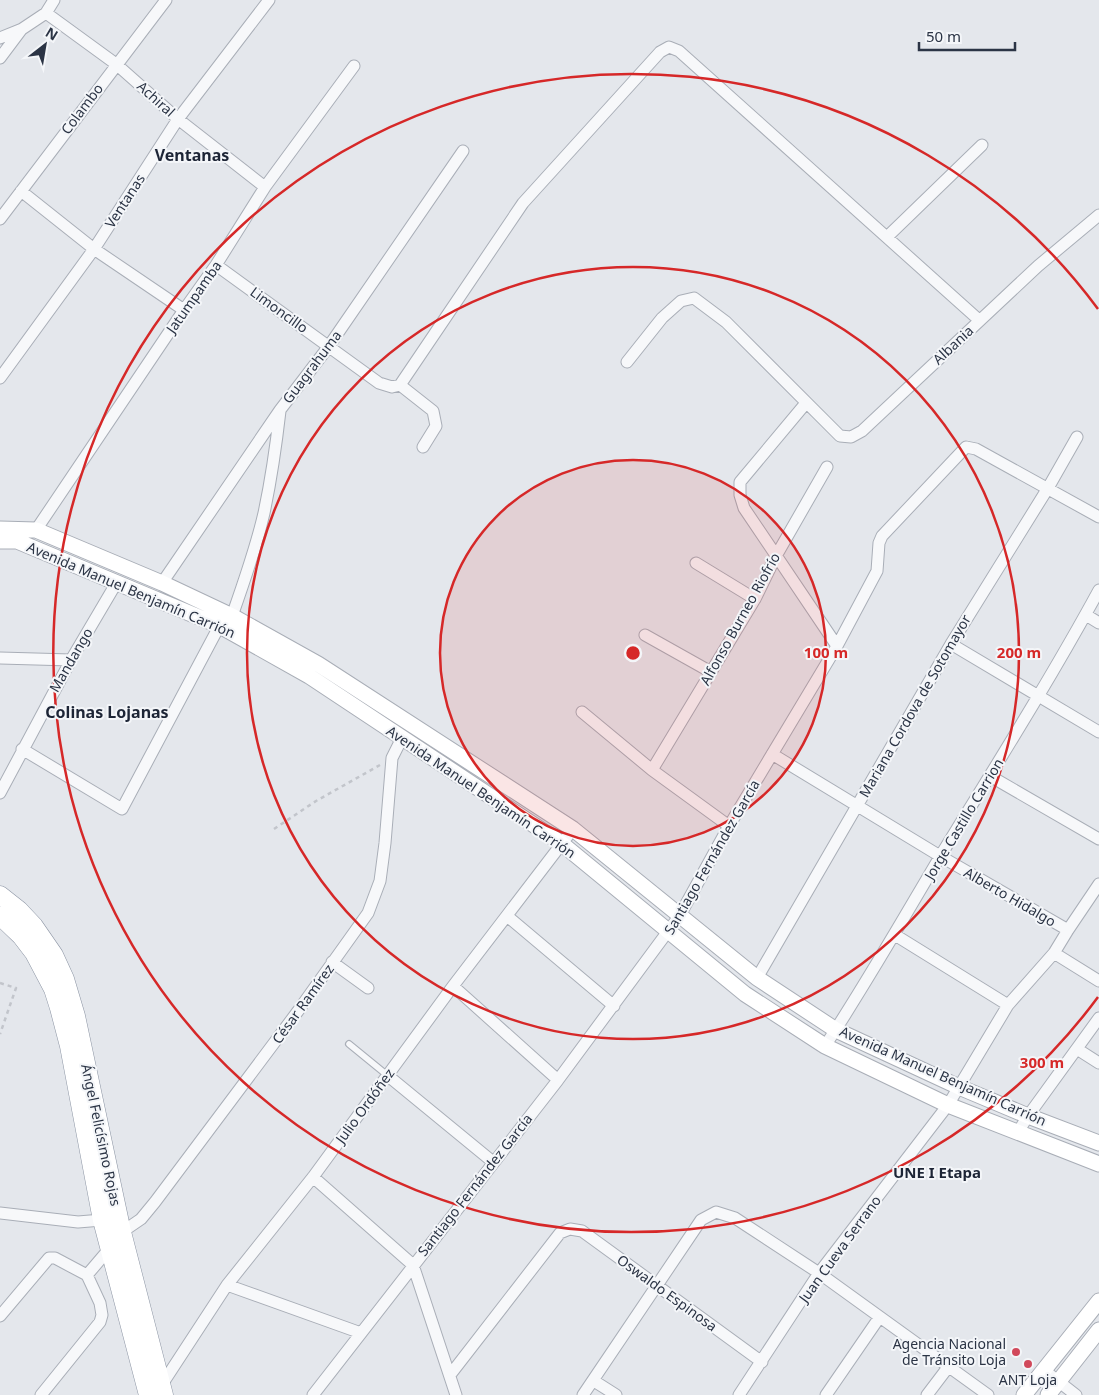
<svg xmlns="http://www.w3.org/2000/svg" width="1099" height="1395" viewBox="0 0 1099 1395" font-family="'Noto Sans',sans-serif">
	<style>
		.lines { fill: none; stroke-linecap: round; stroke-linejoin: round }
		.service-casing { stroke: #a9aeb7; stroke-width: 8 }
		.minor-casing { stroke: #a9aeb7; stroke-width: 13 }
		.secondary-casing { stroke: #a9aeb7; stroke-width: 17 }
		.trunk-casing { stroke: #8b94a3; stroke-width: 19 }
		.path { stroke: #c2c5cb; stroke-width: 2.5; stroke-dasharray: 4 4; stroke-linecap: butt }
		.service { stroke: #f7f8fa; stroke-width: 5.5 }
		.minor { stroke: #f7f8fa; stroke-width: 11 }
		.secondary { stroke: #fff; stroke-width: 15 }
		.trunk { stroke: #fff; stroke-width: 18 }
		.ring { fill: none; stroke: #d62828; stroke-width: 2.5 }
		.poi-dot { fill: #d1495b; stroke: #f4f6f9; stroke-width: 2 }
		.labels { text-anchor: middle; stroke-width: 4; stroke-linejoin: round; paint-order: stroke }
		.street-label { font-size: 14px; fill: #2b3445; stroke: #f4f6f9 }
		.poi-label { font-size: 14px; fill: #2b3445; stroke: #f4f6f9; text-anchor: end }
		.neighbourhood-label { font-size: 15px; font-weight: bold; fill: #1d2536; stroke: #f4f6f9 }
		.quarter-label { font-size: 16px; font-weight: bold; fill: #1d2536; stroke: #f4f6f9 }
		.centre { fill: #d62828; stroke: #f4f6f9; stroke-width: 2.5 }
		.ring-label { font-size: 15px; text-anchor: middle; font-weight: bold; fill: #d62828; stroke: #f4f6f9; stroke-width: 4; stroke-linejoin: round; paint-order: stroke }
	</style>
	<rect width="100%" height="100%" fill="#e4e7ec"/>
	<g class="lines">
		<g class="service-casing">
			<path id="service" d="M 349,1044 L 387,1075"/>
		</g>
		<g class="minor-casing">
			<path id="minor" d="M 46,13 L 116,64 L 178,119 L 265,187
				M 0,38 L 22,29 L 46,13 L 54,0
				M 0,58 L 21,30
				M 21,191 L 94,249 L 184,310
				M 0,219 L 166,0
				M 887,237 L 982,145
				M 216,265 L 379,383 L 392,387 L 400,385 L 433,411 L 436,426 L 423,447
				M 627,362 L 662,318 L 681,301 L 694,298 L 726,322 L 840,436 L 851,437 L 862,431 L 1038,266 L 1099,215
				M 0,378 L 94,249 L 178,119 L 269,0
				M 400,385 L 523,203 L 660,52 L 669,47 L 679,51 L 979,320
				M 806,403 L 740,482 L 740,495 L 744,508 L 837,646
				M 36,530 L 184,310 L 216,265 L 265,187 L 354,66
				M 696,563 L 755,599
				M 162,583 L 280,410 L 329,346 L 463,151
				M 1086,615 L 1099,623
				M 232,616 C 244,582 256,548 264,513 C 271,480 276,446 280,411
				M 645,635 L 711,672
				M 951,644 L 1099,732
				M 0,658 L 71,660
				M 582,712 L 652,770 L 729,826
				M 22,749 L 122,809 L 223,619
				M 772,754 L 940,856 L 1068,930
				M 652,770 L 755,599 L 776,556 L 827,467
				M 990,776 L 1099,839
				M 0,793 L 71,660 L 117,582
				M 507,916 L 614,1006
				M 895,935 L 1008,1005
				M 1054,953 L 1099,981
				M 332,962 L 368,988
				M 757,978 L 951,644 L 1048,488 L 1077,437
				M 453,986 L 558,1080
				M 825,1046 C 866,984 903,919 941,855 C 995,767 1050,680 1099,590
				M 1077,1049 L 1099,1063
				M 387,1075 L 493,1162
				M 1018,1132 L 1028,1116 L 1099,1018
				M 313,1177 L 413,1265 L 456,1395
				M 0,1213 L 78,1222 L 102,1220
				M 122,1232 L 141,1219 L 155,1202 L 298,1011 L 368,913 L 380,881 L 385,843 L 392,758 L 402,738
				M 87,1275 L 110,1248
				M 227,1285 L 361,1333
				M 0,1316 L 49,1258 L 55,1258 L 87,1275 L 100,1303 L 102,1315 L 100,1322 L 41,1395
				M 1044,1370 L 1076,1395
				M 450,1375 L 560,1233 L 570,1229 L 582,1231 L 762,1362
				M 594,1381 L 616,1395
				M 161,1386 L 227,1285 L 313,1177 L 453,986 L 573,829
				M 313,1395 L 558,1080 L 680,915 L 729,826 L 837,646 L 877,571 L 879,543 L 882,536 L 966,447 L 976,449 L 1099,517
				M 583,1395 L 701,1220 L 716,1212 L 735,1218 L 819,1273 L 988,1395
				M 739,1395 L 819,1273 L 948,1105 L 1008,1005 L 1054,953 L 1068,930 L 1099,884
				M 826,1395 L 879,1318
				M 927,1395 L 949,1366"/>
		</g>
		<g class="secondary-casing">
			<path id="secondary" d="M 0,529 L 36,530 L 162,583 L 232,616 L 318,664 L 573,829 L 757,978 L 836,1030 L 959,1087 L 1028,1116 L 1099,1143
				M 0,541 L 17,541 L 220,626 L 309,676 L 561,843 L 745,994 L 825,1046 L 948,1105 L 1099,1164
				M 1024,1395 L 1099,1301
				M 1048,1395 L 1099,1330"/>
		</g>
		<g class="trunk-casing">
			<path id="trunk" d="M 0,895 L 19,910 L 34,926 L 54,955 L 65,979 L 76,1016 L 122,1232 L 164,1395
				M 0,916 L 21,936 L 34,953 L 53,989 L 59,1008 L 69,1046 L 102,1220 L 148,1395"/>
		</g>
		<path class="path" d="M 274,829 L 316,801 L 380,765
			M 0,983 L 16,988 L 0,1034"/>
		<use href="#service" class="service"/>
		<use href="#minor" class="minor"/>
		<use href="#secondary" class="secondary"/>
		<use href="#trunk" class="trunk"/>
	</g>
	<circle cx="633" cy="653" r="193" fill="#d62828" fill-opacity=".12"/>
	<g class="ring">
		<circle cx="633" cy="653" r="193"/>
		<circle cx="633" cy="653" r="386"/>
		<path d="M1098 997A579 579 0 1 1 1098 309"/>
	</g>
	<g class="poi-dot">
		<circle cx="1016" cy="1352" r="5"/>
		<circle cx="1028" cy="1364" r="5"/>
	</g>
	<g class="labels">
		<g class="street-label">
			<text transform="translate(156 99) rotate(42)" y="5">Achiral</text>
			<text transform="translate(82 109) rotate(-53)" y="5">Colambo</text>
			<text transform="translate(125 201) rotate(-57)" y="5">Ventanas</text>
			<text transform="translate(194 297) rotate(-55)" y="5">Jatumpamba</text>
			<text transform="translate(279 310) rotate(36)" y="5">Limoncillo</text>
			<text transform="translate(953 345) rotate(-43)" y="5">Albania</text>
			<text transform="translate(312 367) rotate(-53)" y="5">Guagrahuma</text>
			<text transform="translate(131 590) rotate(23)" y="5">Avenida Manuel Benjamín Carrión</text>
			<text transform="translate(740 619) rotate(-61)" y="5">Alfonso Burneo Riofrío</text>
			<text transform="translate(71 660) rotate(-60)" y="5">Mandango</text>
			<text transform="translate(915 706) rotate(-60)" y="5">Mariana Cordova de Sotomayor</text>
			<text transform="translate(481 792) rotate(34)" y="5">Avenida Manuel Benjamín Carrión</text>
			<text transform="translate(964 819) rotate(-59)" y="5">Jorge Castillo Carrion</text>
			<text transform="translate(712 857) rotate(-60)" y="5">Santiago Fernández García</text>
			<text transform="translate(1010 897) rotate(30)" y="5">Alberto Hidalgo</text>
			<text transform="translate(303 1004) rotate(-54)" y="5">César Ramírez</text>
			<text transform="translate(943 1076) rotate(24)" y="5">Avenida Manuel Benjamín Carrión</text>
			<text transform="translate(365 1106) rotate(-54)" y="5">Julio Ordóñez</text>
			<text transform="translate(101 1135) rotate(78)" y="5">Ángel Felicísimo Rojas</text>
			<text transform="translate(475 1185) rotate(-52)" y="5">Santiago Fernández García</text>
			<text transform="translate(840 1249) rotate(-54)" y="5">Juan Cueva Serrano</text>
			<text transform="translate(667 1293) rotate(36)" y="5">Oswaldo Espinosa</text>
		</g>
		<g class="poi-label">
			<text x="1006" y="1349">Agencia Nacional<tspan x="1006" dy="16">de Tránsito Loja</tspan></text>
			<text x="1028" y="1385" text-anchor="middle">ANT Loja</text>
		</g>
		<g class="neighbourhood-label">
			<text x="937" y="1178">UNE I Etapa</text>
		</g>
		<g class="quarter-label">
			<text x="192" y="161">Ventanas</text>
			<text x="107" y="718">Colinas Lojanas</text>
		</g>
	</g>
	<circle cx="633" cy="653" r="8" class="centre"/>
	<g class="ring-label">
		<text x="826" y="658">100 m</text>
		<text x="1019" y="658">200 m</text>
		<text x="1042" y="1068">300 m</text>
	</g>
	<g transform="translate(45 45) rotate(31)" stroke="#f4f6f9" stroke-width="4" paint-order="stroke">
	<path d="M0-4L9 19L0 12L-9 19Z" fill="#2b3445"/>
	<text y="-8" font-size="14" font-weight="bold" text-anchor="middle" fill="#2b3445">N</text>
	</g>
	<path d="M919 42v8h96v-8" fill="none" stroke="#2b3445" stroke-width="2.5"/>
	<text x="926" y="42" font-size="15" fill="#2b3445" stroke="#f4f6f9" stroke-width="4" paint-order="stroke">50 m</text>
</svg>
